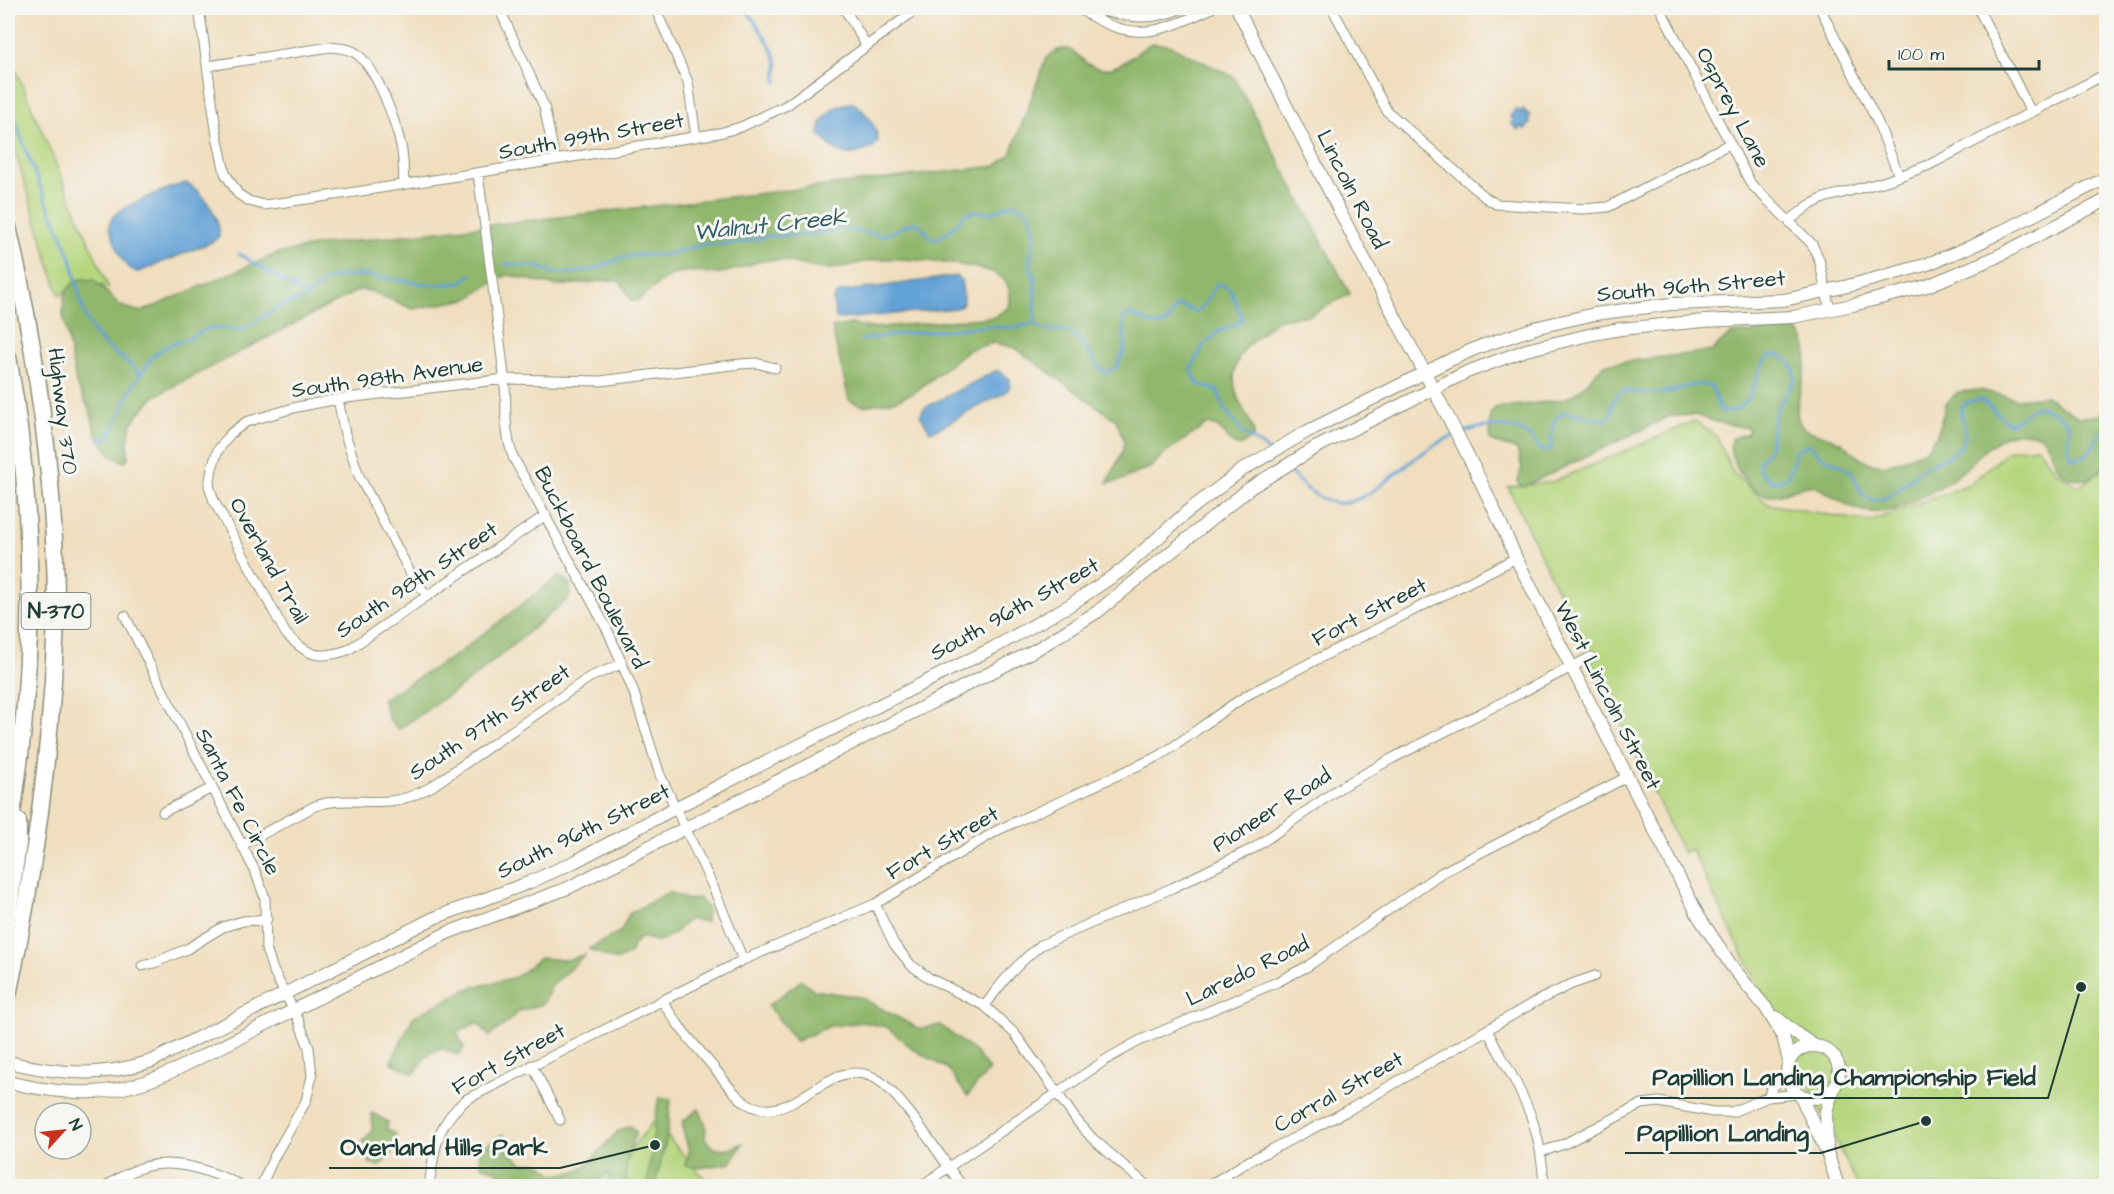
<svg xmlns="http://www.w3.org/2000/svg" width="2114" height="1194" viewBox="0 0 2114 1194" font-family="'Architects Daughter',sans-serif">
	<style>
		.green { fill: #b6d67d; stroke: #6a8a58; stroke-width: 1.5 }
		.forest { fill: #90b76c; stroke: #587a50; stroke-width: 1.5 }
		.water { fill: #64a2d6; stroke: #427085; stroke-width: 1.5 }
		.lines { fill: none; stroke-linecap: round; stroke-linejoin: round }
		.stream { stroke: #64a2d6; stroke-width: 3 }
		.street-casing { stroke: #888e79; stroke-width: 11 }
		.secondary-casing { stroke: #888e79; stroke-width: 14 }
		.highway-casing { stroke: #888e79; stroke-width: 19 }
		.street { stroke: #fff; stroke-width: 9 }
		.secondary { stroke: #fff; stroke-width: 12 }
		.highway { stroke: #fff; stroke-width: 16 }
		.labels { text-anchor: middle; stroke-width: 6; stroke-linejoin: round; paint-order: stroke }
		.shield { fill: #f6f6f2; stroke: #60746d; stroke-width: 1.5 }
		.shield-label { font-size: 21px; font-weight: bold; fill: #1f3d34 }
		.street-label { font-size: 22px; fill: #1f3d34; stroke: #f6f6f2 }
		.water-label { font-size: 24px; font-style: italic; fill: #345b65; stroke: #f6f6f2 }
		.leader { fill: none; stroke: #1f3d34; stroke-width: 2 }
		.callout-dot { fill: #1f3d34; stroke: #f6f6f2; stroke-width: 2 }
		.callout-label { font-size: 24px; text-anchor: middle; font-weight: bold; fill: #1f3d34; stroke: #f6f6f2; stroke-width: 6; stroke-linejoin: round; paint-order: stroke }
	</style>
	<rect width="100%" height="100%" fill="#f6f6f2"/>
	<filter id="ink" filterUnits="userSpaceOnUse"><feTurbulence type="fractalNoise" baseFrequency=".0167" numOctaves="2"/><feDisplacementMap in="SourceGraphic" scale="12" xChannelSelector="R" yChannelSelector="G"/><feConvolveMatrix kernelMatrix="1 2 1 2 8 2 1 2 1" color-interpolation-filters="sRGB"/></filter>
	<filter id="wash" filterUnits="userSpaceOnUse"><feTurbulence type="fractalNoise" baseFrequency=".008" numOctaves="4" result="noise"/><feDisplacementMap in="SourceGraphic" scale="24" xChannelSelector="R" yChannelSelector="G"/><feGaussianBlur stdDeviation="1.35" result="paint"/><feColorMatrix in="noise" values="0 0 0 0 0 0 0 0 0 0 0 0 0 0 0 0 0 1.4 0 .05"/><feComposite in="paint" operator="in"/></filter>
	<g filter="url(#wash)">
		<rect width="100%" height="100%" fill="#f0debe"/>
		<path class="green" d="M 8,52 L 109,288 L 81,279 L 59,295 L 8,128 Z
			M 1695,421 L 1717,437 L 1733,473 L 1768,504 L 1869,522 L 1970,484 L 2009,450 L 2037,447 L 2057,472 L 2079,487 L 2106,468 L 2106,1186 L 1858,1186 L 1808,1085 L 1802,1080 L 1800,1070 L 1691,849 L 1683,853 L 1508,487 L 1552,482 Z
			M 654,1121 L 711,1186 L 734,1179 L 740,1186 L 591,1186 L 623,1159 Z"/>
		<path class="forest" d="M 1152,43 L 1169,45 L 1234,77 L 1350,294 L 1310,315 L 1280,319 L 1275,321 C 1249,344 1224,360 1238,398 C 1242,410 1251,420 1254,432 L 1253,437 L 1240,446 C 1225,444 1229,428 1208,424 L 1165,453 L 1151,467 L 1119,481 L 1107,483 L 1123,451 L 1124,440 L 1116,420 L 1015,348 L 1004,345 L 993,343 L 968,350 L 915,392 L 894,401 L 863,406 L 849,400 L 832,328 L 851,324 L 871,328 L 994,317 L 1009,307 C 1012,294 1010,283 998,275 C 981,264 902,258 881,259 C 863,261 845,268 827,269 C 809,269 794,261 777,260 C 757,258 739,271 720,273 C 708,275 695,270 683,272 C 664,275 652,291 637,301 L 631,300 L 621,282 L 612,280 L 557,286 L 509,275 L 499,278 L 468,299 L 413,309 L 370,291 L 359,290 L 155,396 C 133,419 126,424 128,458 L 125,462 L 113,457 L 96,435 L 91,413 L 76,383 L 63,314 L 64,295 L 74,282 L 81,279 L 94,280 L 121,306 L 141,312 L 276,254 L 319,245 L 996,166 L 1011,154 L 1046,58 C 1076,33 1075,66 1102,69 C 1121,70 1137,51 1152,43 Z
			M 1796,329 C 1826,355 1781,407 1804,429 L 1841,442 L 1858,457 L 1872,464 L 1887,465 L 1905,459 L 1925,450 L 1937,435 L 1946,404 L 1958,392 L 1980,390 L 2017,399 L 2046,396 L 2078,417 L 2097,416 L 2106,410 L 2106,463 C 2097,474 2091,482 2075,479 C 2052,475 2055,449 2041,436 C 2000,421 1981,458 1953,479 C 1939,489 1899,510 1883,512 C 1863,514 1848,506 1832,496 C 1826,492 1819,486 1811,486 C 1788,486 1769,509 1748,484 C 1739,474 1726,452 1732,438 L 1746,434 L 1749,431 L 1748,428 L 1720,423 L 1694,415 L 1670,416 L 1525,486 L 1521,486 L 1518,481 L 1522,467 L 1517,450 C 1508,445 1498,446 1490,440 L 1490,414 L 1495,408 C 1513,405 1560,403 1573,395 C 1588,387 1592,371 1607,364 L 1712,351 L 1728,336 L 1733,334 Z
			M 560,577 L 569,583 L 571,591 L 569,598 L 472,679 L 399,729 L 390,721 L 382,699 L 456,655 L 556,578 Z
			M 668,892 L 688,900 L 698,898 L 707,908 L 706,922 L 690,919 L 674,933 L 659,942 L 641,937 L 633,945 L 631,953 L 616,961 L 589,949 L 621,931 L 629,914 Z
			M 586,954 L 552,985 L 543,1004 L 519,1011 L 503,1026 L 489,1036 L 477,1022 L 457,1033 L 464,1048 L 459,1055 L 441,1048 L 428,1054 L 414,1074 L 391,1062 L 413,1017 L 467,989 L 516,977 L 540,958 L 568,960 Z
			M 802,980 L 814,990 L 860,997 L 919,1029 L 940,1025 L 975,1052 L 989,1070 L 967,1096 L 948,1069 L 913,1049 L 887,1027 L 863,1022 L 830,1026 L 796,1041 L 768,1006 Z
			M 660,1097 L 671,1099 L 667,1136 L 655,1186 L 648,1186 C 648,1170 651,1155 653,1139 C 655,1124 655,1111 660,1097 Z
			M 699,1109 L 706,1126 L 705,1139 L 716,1149 L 731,1148 L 743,1143 L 731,1163 L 700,1168 L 686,1165 L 689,1151 L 683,1130 L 683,1121 Z
			M 372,1113 L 388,1122 L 387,1130 L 396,1134 L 396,1148 L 382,1164 L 377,1167 L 369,1163 L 370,1152 L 363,1141 L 372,1131 Z
			M 630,1126 L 637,1133 C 628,1152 624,1166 627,1186 L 612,1186 L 607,1173 L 591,1186 L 474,1186 L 474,1176 L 503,1184 L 496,1170 L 481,1165 L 479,1150 L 503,1134 L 510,1153 L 524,1164 L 538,1162 L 556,1175 L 574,1172 L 587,1165 L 617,1132 Z
			M 193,1172 L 219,1183 L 216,1186 L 188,1186 L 193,1182 L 189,1177 Z"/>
		<path class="water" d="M 853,103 C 865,110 877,127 878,141 L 873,148 C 842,158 842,158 819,134 C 820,116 836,103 853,103 Z
			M 1516,109 L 1520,112 L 1523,109 L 1530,116 L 1527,119 L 1531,122 L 1525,130 L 1521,126 L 1518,130 L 1511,123 L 1514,120 L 1510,116 Z
			M 186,183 C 203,191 221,218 219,236 L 214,241 L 139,272 C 121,270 116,242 109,227 C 110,222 111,218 115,215 C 127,204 170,187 186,183 Z
			M 956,276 L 962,281 L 963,302 L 961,306 L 957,308 L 842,319 L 836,318 L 833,301 L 835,296 L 841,292 Z
			M 997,370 L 1010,379 L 1010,386 L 1006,392 L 935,430 L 930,431 L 920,415 L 924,408 Z"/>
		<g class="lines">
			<path class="stream" d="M 746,8 C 756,26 772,42 777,63 C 779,70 775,75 777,82
				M 8,97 C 19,134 33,170 48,205 C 56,222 64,239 70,256 C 78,281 79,309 93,331 C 104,350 127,357 140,375
				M 239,254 L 308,296
				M 505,264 L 534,266 L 556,273 L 571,273 L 592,270 L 622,258 L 636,255 L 664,255 L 705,244 L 733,244 L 769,236 L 811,235 L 844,229 L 880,235 L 889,234 L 908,224 L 918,223 L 931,238 L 936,239 L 949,232 L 965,214 L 976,211 L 992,213 L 1008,205 L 1018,205 L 1027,211 L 1033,222 L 1035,234 L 1029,264 L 1035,278 L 1035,323 C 1046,337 1060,325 1073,334 C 1088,344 1091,363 1106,373 L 1117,367 L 1125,347 L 1123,319 L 1127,315 C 1139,313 1152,330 1164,324 C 1171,321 1172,310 1178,305 L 1197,312 L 1206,302 L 1216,285 L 1220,284 L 1230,289 L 1242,318 L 1239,323 L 1218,332 L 1202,348 L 1191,369 L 1198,384 L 1218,391 L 1224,408 L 1242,432 L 1269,451
				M 862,340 L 900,334 L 987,326 L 1016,328 L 1035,323
				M 1462,433 C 1481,425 1511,422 1529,436 C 1534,440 1538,447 1542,451 L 1551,449 C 1553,434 1549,420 1564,412 L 1605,420 L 1610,417 L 1614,399 L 1623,391 C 1636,392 1648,394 1661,393 C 1678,392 1696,379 1712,387 L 1718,406 L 1722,412 C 1759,415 1753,358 1774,355 C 1780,354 1786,358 1790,363 C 1804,383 1782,393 1776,411 C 1772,422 1773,436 1769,447 C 1767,453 1762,457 1759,463 L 1760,470 L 1772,482 C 1794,480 1790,467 1796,451 L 1808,444 C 1813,447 1816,452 1821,456 C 1830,462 1842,463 1850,471 C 1856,477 1857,487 1863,494 C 1881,515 1910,477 1924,468 C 1941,455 1958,461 1965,436 C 1964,415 1950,401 1982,400 L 2006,421 L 2011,423 C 2019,419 2024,413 2032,409 C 2043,402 2063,417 2070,426 L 2068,445 L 2071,457 C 2092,463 2093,437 2106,430
				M 99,440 L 106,439 L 112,433 L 130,391 L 140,375 L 154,355 L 167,346 L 190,338 L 209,328 L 242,330 L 276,308 L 305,298 L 324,282 L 334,277 L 363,275 L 433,285 L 459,283 L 471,275
				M 1287,469 C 1300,483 1316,500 1336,503 C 1363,507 1399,469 1420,455 C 1430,447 1441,441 1453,436"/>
		</g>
	</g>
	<g filter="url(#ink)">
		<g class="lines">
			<g class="street-casing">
				<path id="street" d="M 199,8 L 217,136 L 225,173 L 238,194 L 249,201 L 264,205 C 416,185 567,157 719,133 L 741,127 L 787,105 L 918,8
					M 499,8 L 544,106 L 555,159
					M 655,8 L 688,82 L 696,137
					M 844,8 L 866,45
					M 1078,8 C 1132,44 1158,34 1212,8
					M 1088,8 C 1123,15 1148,24 1182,8
					M 1332,8 L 1387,111 L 1486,198 L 1496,204 L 1583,209 L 1608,207 L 1729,144
					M 1660,8 L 1751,184 L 1812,244 L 1819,259 L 1830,310
					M 1820,8 L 1878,123 L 1899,176
					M 1978,8 L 2031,112
					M 208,66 L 330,47 C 339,48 350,48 357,54 C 378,71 395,120 401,146 C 404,158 403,172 404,184
					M 478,174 C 487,241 496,308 504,375 C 508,406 502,425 513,457 L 608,631 L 633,690 L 660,775 L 714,889 L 743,960
					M 1789,221 L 1808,206 L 1824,198 L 1886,181 L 1929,165 L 2106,74
					M 338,399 L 345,434 L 359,476 L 410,572 L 427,596
					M 546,515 L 348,650 C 317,660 309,656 286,634 L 214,501 L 209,486 L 212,468 L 218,450 L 230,434 L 246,422 L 297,407 L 338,399 L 505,379 L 600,381 L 740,364 L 756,363 L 775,368
					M 125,616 L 255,871 L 265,898 L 266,949 L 273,970 L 298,1019 L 309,1048 L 312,1076 L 306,1101 L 274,1157 L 261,1186
					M 163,812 L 212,788
					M 242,845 L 315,806 C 340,797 364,803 390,801 C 405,800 418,794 431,787 L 590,677 L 622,664
					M 875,904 L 894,944 L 911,965 L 929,978 L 985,1006 L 1015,1034 L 1077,1121 L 1092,1138 L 1147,1186
					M 142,966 L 154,963 L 187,949 L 223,927 L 243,921 L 267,919
					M 662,1000 C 676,1025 696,1046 715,1069 C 724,1080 733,1094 746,1103 C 753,1107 763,1110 772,1109 C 808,1105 834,1059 873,1077 C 899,1089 943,1161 962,1186
					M 985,1006 C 1001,982 1018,963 1041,945 L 1172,888 L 1254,848 L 1341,787 L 1393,758 L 1591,657
					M 1487,1030 C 1503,1060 1522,1090 1533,1122 C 1540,1143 1543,1165 1544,1186
					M 532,1065 L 560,1120
					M 1768,1097 L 1772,1088 L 1787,1073
					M 1541,1152 L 1564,1144 L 1642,1104 L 1659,1102 L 1713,1112 L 1732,1112 L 1768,1097 L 1798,1094
					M 107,1186 C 113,1181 120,1178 127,1174 C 164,1153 207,1169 242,1186
					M 429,1186 C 435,1148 435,1125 467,1099 L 743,960 L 875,904 L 998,830 L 1159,756 C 1191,736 1219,712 1251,693 L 1516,558
					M 921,1186 L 1107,1059 L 1139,1041 L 1277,982 L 1308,966 L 1441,873 L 1627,777
					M 1208,1186 L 1249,1161 L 1345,1112 L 1535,1002 L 1572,984 L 1595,976"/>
			</g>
			<g class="secondary-casing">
				<path id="secondary" d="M 1237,8 C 1284,101 1330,194 1379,287 C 1426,376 1476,465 1516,558 L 1699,917 L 1733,968 L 1766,1008 L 1783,1036 L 1789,1061
					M 1776,1017 L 1798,1035 L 1815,1046
					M1787 1072a26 26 0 1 1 52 0a26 26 0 1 1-52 0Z
					M 8,1062 C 60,1074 100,1078 152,1061 L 434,918 L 528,883 L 574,862 L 675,808 L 993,648 L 1070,605 L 1122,570 L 1188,511 L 1242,470 L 1306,432 L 1452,359 L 1479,347 L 1538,327 L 1595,314 L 1671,304 L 1784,300 L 1848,286 L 1925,265 L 1977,244 L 2106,178
					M 8,1082 C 71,1097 117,1098 177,1069 L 447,933 L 568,888 L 1037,649 L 1097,612 L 1250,488 L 1315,448 L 1467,372 L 1526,350 L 1593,334 L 1620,329 L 1704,321 L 1793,317 L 1853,305 L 1927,286 L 1994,258 L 2106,200
					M 1800,1095 L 1827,1152 L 1838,1186
					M 1827,1147 L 1826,1111 L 1834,1088"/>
			</g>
			<g class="highway-casing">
				<path id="highway" d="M 8,227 C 36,349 54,470 56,595 C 57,624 54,653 53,681 C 46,788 30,892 8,995
					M 8,357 C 37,515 36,679 8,838
					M 8,913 L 18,843 L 18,821"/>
			</g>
			<use href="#street" class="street"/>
			<use href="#secondary" class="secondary"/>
			<use href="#highway" class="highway"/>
		</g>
	</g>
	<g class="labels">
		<rect class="shield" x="21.5" y="593" width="69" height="36" rx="4.5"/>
		<g class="shield-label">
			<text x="56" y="618">N-370</text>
		</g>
		<g class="street-label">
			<text transform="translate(1734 107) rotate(62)" y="8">Osprey Lane</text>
			<text transform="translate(591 135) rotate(-10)" y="8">South 99th Street</text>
			<text transform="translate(1353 189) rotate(63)" y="8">Lincoln Road</text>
			<text transform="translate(1691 285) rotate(-5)" y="8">South 96th Street</text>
			<text transform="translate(387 376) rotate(-8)" y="8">South 98th Avenue</text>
			<text transform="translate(64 411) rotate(83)" y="8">Highway 370</text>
			<text transform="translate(270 560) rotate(61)" y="8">Overland Trail</text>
			<text transform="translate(592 567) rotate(63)" y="8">Buckboard Boulevard</text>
			<text transform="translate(416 579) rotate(-34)" y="8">South 98th Street</text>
			<text transform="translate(1014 608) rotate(-29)" y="8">South 96th Street</text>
			<text transform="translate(1369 611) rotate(-27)" y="8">Fort Street</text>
			<text transform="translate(1609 695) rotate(63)" y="8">West Lincoln Street</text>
			<text transform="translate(489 721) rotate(-34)" y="8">South 97th Street</text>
			<text transform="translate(239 801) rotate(63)" y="8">Santa Fe Circle</text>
			<text transform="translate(1271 809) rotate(-33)" y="8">Pioneer Road</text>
			<text transform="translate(583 830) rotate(-26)" y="8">South 96th Street</text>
			<text transform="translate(942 842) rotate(-30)" y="8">Fort Street</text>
			<text transform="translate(1247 970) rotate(-26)" y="8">Laredo Road</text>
			<text transform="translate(508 1058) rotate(-29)" y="8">Fort Street</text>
			<text transform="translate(1338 1091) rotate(-29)" y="8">Corral Street</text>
		</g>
		<g class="water-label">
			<text transform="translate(770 224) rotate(-6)" y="8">Walnut Creek</text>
		</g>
	</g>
	<path class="leader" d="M2081 987L2048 1098H1640M1926 1121L1821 1153H1625M655 1145L560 1168H329"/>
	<g class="callout-dot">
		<circle cx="2081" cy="987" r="6"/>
		<circle cx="1926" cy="1121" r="6"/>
		<circle cx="655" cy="1145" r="6"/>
	</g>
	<g class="callout-label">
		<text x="1844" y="1085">Papillion Landing Championship Field</text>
		<text x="1723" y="1141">Papillion Landing</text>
		<text x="444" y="1155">Overland Hills Park</text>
	</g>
	<rect width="2114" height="1194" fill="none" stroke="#f6f6f2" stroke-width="30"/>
	<g transform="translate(63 1131) rotate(63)"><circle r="28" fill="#f6f6f2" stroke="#a0aca6" stroke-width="1.5"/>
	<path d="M0-4.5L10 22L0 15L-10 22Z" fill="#c8321e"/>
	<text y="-9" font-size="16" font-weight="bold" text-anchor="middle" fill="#1f3d34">N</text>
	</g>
	<path d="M1889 60v9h150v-9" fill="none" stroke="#1f3d34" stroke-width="3"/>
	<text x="1898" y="60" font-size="18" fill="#1f3d34" stroke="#f6f6f2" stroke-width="4.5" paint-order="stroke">100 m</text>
</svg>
